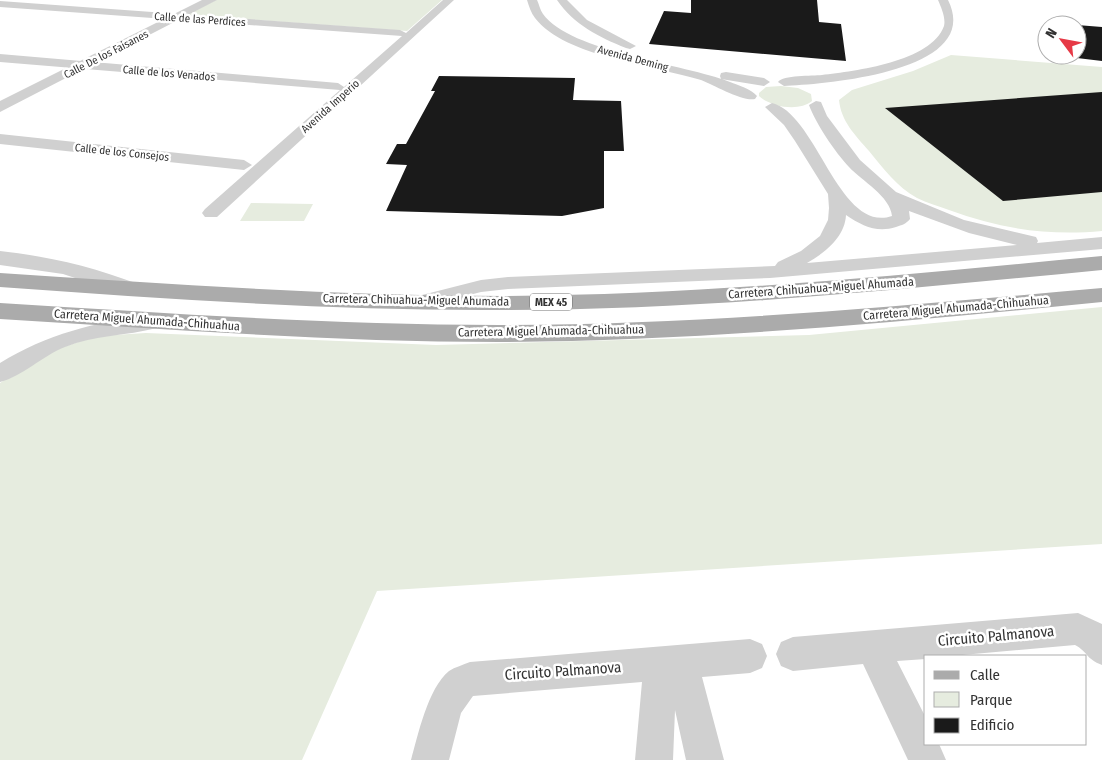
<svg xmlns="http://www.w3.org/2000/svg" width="1102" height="760" viewBox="0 0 1102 760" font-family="'Fira Sans Condensed',sans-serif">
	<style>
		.green { fill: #e6ecdf }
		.building { fill: #1a1a1a }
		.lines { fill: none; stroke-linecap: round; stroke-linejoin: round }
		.minor { fill: #d0d0d0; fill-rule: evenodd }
		.tertiary { fill: #d0d0d0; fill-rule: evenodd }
		.primary { fill: #ababab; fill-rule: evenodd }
		.labels { text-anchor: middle; stroke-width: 5; stroke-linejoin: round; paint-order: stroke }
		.far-street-label { font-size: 11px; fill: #333; stroke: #fff }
		.shield { fill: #fff; stroke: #707070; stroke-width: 1 }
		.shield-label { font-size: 11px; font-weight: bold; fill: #333 }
		.street-label { font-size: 12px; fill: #333; stroke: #fff }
		.near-street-label { font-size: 15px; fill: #333; stroke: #fff }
	</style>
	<rect width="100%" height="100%" fill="#fff"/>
	<path class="green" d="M 216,0 L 442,0 L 407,31 L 187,15 Z
		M 951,55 L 1102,67 L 1102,231 C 1049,236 1000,229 949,210 C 939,206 927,203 917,198 C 897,187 883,168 869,151 C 855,135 841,121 839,100 L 852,90 L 913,71 Z
		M 781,86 L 798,88 L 811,94 L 812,101 C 799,112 771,107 759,96 L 759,93 L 766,87 Z
		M 251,203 L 313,204 L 304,221 L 240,221 Z
		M 1102,307 L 1102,544 L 377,591 L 302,760 L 0,760 L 0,383 L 45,353 L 97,336 L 146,333 L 436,345 L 809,335 Z"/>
	<path class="building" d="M 691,0 L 817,0 L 819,22 L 841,24 L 846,61 L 649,44 L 664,11 L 691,13 Z
		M 1077,25 L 1102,27 L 1102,61 L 1077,58 Z
		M 439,76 L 575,78 L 573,100 L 621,101 L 624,151 L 604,151 L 604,208 L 562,216 L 386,211 L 407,165 L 386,164 L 397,144 L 406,144 L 435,91 L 431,91 Z
		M 1102,92 L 1102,192 L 1003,201 L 885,108 Z"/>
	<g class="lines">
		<path class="minor" d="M 443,0 L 454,0 L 217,217 L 205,217 L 202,213 L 205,209 L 340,90 L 0,62 L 0,54 L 338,83 L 344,87 L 402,36 L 0,7 L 0,1 L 400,30 L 406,33 Z
			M 527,0 L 537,0 C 539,4 540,10 543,14 C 570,52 685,64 730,82 C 738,85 751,89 757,96 L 755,99 C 743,102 714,85 701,80 C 656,66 565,57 535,18 C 531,13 529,6 527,0 Z
			M 557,0 L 567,0 L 587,20 L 636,46 L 630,49 L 626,48 C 599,37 574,25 557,0 Z
			M 938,0 L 948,0 C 984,72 826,84 784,86 L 778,82 C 783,75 812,76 822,75 C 855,71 931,62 944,26 C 946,18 941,7 938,0 Z
			M 726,72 L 764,78 L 770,82 L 764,86 L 721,79 L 720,76 L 721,73 Z
			M 816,101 L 821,102 L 827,116 L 860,160 L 896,192 L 964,220 L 1036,237 L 1038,241 L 1037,243 L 1102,237 L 1102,249 L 770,278 L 508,289 L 481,292 L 418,308 L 411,307 L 408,302 L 411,297 L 418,296 L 481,280 L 508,277 L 775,266 L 778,262 L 801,251 L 820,236 L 828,220 L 829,208 L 828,194 L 795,141 L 784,125 L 765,107 L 772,103 C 817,114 839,234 892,216 C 890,196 862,181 849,167 C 835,152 816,124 809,105 ZM 909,211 L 969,233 L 1017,245 L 807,263 C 825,253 845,237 846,215 C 862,226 877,233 896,227 C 902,225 906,224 910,219 Z
			M 0,134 L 244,160 L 252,165 L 244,170 L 0,144 Z
			M 149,316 L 157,318 L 160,323 L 157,328 C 126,336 95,335 65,347 C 42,356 23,376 0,382 L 0,363 C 47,334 95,322 149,316 Z
			M 1078,613 L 1102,624 L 1102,665 C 1086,659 1088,652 1075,645 L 951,656 L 926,656 L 926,659 L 897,661 L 926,718 L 926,744 L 939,744 L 946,760 L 908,760 L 863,664 L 793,671 L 781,666 L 776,654 L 781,642 L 793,637 Z
			M 750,639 L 762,644 L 767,656 L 762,668 L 750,673 L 702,677 L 724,760 L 686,760 L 675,710 L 673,760 L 635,760 L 642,682 L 473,696 L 461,713 L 449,760 L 411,760 C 418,735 428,688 449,671 C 455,667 463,665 470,662 Z"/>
		<path class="tertiary" d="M 202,0 L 217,0 L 0,112 L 0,101 Z
			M 0,251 C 48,256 93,267 138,284 L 142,289 L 138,294 L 130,296 L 63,274 L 0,265 Z"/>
		<path class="primary" d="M 1102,256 L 1102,270 C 903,289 704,310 504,310 C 336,311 168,299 0,287 L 0,273 C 168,284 336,296 504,296 C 704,295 903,275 1102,256 Z
			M 1102,288 L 1102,302 C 902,322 700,341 499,342 C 332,342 166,329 0,319 L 0,303 C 166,313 332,325 499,325 C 700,325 902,306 1102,288 Z"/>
	</g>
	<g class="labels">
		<g class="far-street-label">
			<text transform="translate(200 19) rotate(4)" y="4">Calle de las Perdices</text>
			<text transform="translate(106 54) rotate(-27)" y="4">Calle De los Faisanes</text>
			<text transform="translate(633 58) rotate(15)" y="4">Avenida Deming</text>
			<text transform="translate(169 73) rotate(5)" y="4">Calle de los Venados</text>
			<text transform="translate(330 106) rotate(-42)" y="4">Avenida Imperio</text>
			<text transform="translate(122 152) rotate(6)" y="4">Calle de los Consejos</text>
		</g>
		<rect class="shield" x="530" y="293.5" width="42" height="17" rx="4"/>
		<g class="shield-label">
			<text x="551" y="306">MEX 45</text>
		</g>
		<g class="street-label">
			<text transform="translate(821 288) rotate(-4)" y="4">Carretera Chihuahua-Miguel Ahumada</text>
			<text transform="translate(416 300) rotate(1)" y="4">Carretera Chihuahua-Miguel Ahumada</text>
			<text transform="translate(956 308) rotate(-5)" y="4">Carretera Miguel Ahumada-Chihuahua</text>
			<text transform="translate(147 320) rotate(4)" y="4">Carretera Miguel Ahumada-Chihuahua</text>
			<text transform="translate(551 331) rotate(-1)" y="4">Carretera Miguel Ahumada-Chihuahua</text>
		</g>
		<g class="near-street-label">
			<text transform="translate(996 636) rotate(-5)" y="5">Circuito Palmanova</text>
			<text transform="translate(563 671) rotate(-4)" y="5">Circuito Palmanova</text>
		</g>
	</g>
	<rect x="924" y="655" width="162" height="90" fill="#ffffff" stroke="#adadad"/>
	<rect x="934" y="671" width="25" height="8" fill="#ababab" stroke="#adadad"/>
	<text x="970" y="680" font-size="15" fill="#333333">Calle</text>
	<rect x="934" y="692" width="25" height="15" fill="#e6ecdf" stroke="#adadad"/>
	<text x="970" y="705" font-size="15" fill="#333333">Parque</text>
	<rect x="934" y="718" width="25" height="15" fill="#1a1a1a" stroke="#adadad"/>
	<text x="970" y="730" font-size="15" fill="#333333">Edificio</text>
	<g transform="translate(1062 40) rotate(302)"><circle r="24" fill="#ffffff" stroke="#adadad"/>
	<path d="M0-4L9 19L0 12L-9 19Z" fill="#e63946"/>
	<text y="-8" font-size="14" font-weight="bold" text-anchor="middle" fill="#333333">N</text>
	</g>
</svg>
